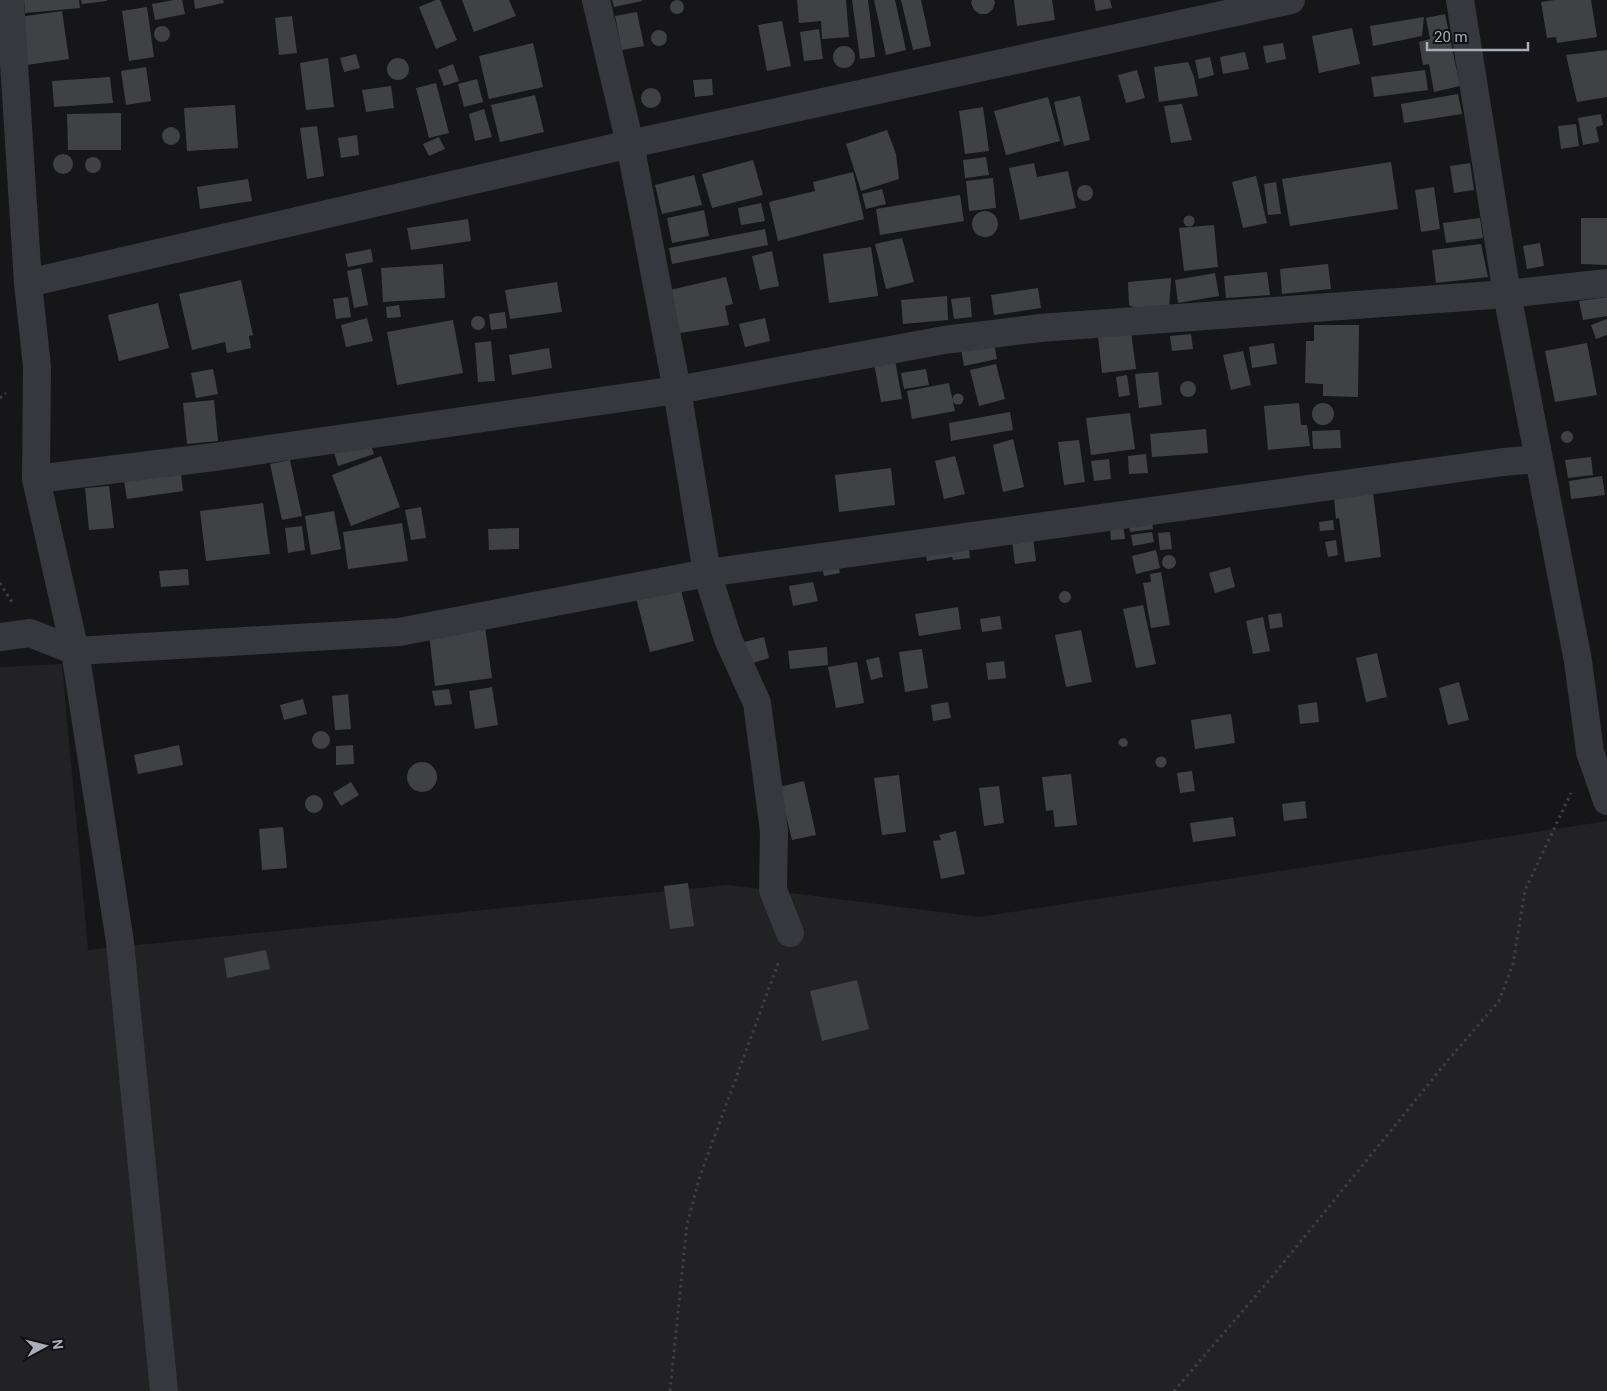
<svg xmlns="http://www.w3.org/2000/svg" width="1607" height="1391" viewBox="0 0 1607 1391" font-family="Roboto,sans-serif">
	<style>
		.built { fill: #222225 }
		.building { fill: #404145 }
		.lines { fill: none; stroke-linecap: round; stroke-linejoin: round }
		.path { stroke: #3d3f44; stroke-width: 3; stroke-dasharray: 2.5 4; stroke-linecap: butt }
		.street { stroke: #37383d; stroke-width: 28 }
	</style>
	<rect width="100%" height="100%" fill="#161618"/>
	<path class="built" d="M 62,664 L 88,950 L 728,885 L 979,917 L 1607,821 L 1607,1391 L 0,1391 L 0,667 Z"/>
	<path class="building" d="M670 7a7 7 0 1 1 14 0a7 7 0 1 1-14 0Z
		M 24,0 L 79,0 L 80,8 L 25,13 Z
		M 81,0 L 107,0 L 107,1 L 82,4 Z
		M 174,0 L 182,0 L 185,14 L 155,20 L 152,4 Z
		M 194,0 L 223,0 L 224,3 L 195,9 Z
		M 436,0 L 440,0 L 457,40 L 436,49 L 419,7 Z
		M 462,0 L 509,0 L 516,16 L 474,32 Z
		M 612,0 L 642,0 L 642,1 L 614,7 Z
		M 797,0 L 846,0 L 849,37 L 822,39 L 821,21 L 799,23 Z
		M 852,0 L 868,0 L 875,57 L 860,59 Z
		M 874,0 L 895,0 L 906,50 L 886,55 Z
		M 901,0 L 921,0 L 931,46 L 913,50 Z
		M 972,0 L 994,0 L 995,2 L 993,9 L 987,14 L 980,14 L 974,10 L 971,3 Z
		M 1014,0 L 1052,0 L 1055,20 L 1017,26 Z
		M 1094,0 L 1110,0 L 1112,8 L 1096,11 Z
		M 1555,0 L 1591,0 L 1597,37 L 1557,43 L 1556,37 L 1547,38 L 1541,2 Z
		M 147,7 L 154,57 L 129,61 L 122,11 Z
		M 62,11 L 69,59 L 26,65 L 19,17 Z
		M 637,12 L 644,46 L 622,50 L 615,16 Z
		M 1445,14 L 1460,86 L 1434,92 L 1429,64 L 1423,65 L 1419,42 L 1430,39 L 1426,18 Z
		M 292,16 L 297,53 L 279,55 L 275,18 Z
		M 1424,17 L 1422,36 L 1373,46 L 1370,26 Z
		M 782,21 L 791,66 L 767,71 L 758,25 Z
		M154 34a8 8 0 1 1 16 0a8 8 0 1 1-16 0Z
		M 1352,28 L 1360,64 L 1319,73 L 1312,36 Z
		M 819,29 L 823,59 L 804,61 L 800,32 Z
		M651 38a8 8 0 1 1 16 0a8 8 0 1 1-16 0Z
		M 533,43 L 543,87 L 489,99 L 479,56 Z
		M 1283,43 L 1286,59 L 1266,63 L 1263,46 Z
		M833 57a11 11 0 1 1 22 0a11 11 0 1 1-22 0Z
		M 1607,50 L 1607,97 L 1577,102 L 1566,55 Z
		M 1245,52 L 1249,69 L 1223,74 L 1220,57 Z
		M 356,54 L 360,68 L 344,72 L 340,58 Z
		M 1210,57 L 1214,75 L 1199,79 L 1195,60 Z
		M 328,58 L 334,107 L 306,110 L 300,63 Z
		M387 69a11 11 0 1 1 22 0a11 11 0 1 1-22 0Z
		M 1188,62 L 1194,77 L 1198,96 L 1159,102 L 1154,67 Z
		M 453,64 L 459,81 L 444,86 L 438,70 Z
		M 146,67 L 151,101 L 126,105 L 121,71 Z
		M 1137,70 L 1145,98 L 1126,103 L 1118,75 Z
		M 1425,70 L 1428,90 L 1374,97 L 1371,77 Z
		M 110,77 L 113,103 L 54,107 L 52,81 Z
		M 477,79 L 483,102 L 464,107 L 458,84 Z
		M 712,79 L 713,95 L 695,97 L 693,80 Z
		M 436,83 L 449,133 L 429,138 L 416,88 Z
		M 391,86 L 394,108 L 366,112 L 362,90 Z
		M641 98a10 10 0 1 1 20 0a10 10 0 1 1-20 0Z
		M 1458,94 L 1462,114 L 1404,123 L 1401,104 Z
		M 535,95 L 544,132 L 500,142 L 491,105 Z
		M 1080,96 L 1090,140 L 1064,146 L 1054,102 Z
		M 1048,97 L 1060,141 L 1006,155 L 994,111 Z
		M 1182,104 L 1192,140 L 1171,143 L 1164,106 Z
		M 235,105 L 238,148 L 187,151 L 184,108 Z
		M 983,107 L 989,151 L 965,154 L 959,111 Z
		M 484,109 L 492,137 L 475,141 L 469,114 Z
		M 121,113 L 121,150 L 68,150 L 67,114 Z
		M 1601,114 L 1603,125 L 1596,127 L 1599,142 L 1583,145 L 1578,118 Z
		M 1576,124 L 1579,146 L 1561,149 L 1558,126 Z
		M 317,126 L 324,176 L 307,179 L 300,128 Z
		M162 136a9 9 0 1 1 18 0a9 9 0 1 1-18 0Z
		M 887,130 L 896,154 L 899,179 L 861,191 L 846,144 Z
		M 357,135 L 359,155 L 341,158 L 338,138 Z
		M 439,137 L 445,149 L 429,156 L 423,144 Z
		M53 164a10 10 0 1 1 20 0a10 10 0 1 1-20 0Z
		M85 165a8 8 0 1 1 16 0a8 8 0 1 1-16 0Z
		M 986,157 L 989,175 L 965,178 L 963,160 Z
		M 753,160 L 763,195 L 712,208 L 702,174 Z
		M 1391,162 L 1398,209 L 1290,226 L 1282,179 Z
		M 1034,163 L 1037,177 L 1068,171 L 1076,208 L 1020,220 L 1009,168 Z
		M 1470,163 L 1474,190 L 1454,193 L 1450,166 Z
		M 853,172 L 864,219 L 778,241 L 769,202 L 815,191 L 813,182 Z
		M 694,175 L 702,205 L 662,214 L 655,185 Z
		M 1256,176 L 1267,223 L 1243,228 L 1232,182 Z
		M 993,178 L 996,208 L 969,211 L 966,181 Z
		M 248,179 L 252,201 L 200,209 L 197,187 Z
		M 1276,182 L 1281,214 L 1268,215 L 1264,184 Z
		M1077 193a8 8 0 1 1 16 0a8 8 0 1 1-16 0Z
		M 1434,187 L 1440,229 L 1421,232 L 1415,190 Z
		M 882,189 L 886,204 L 866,209 L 862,194 Z
		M 960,195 L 964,221 L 880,235 L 876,209 Z
		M 761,203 L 765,221 L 741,225 L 738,208 Z
		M 704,210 L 709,236 L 672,243 L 667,218 Z
		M972 224a13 13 0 1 1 26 0a13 13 0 1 1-26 0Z
		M1183.5 221a5.5 5.5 0 1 1 11 0a5.5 5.5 0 1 1-11 0Z
		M 1480,218 L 1483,238 L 1446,243 L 1443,223 Z
		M 1581,218 L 1607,218 L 1607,265 L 1581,264 Z
		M 468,219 L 471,241 L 411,250 L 407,228 Z
		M 1214,225 L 1218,267 L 1184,271 L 1179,228 Z
		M 765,229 L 768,245 L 672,264 L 669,248 Z
		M 902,238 L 914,282 L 886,289 L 875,244 Z
		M 1540,243 L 1544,266 L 1527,269 L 1523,246 Z
		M 1481,244 L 1488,277 L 1436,283 L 1432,250 Z
		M 871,247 L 878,296 L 829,303 L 823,254 Z
		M 371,249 L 373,262 L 348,267 L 345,254 Z
		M 772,251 L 779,286 L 760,290 L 752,256 Z
		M 443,264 L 445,298 L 383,302 L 381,268 Z
		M 1328,264 L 1331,289 L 1282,294 L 1280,269 Z
		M 361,268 L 368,305 L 354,308 L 347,271 Z
		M 1267,272 L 1270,295 L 1226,298 L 1224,276 Z
		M 1215,273 L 1219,296 L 1178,303 L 1175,280 Z
		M 726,277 L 733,304 L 725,306 L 729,325 L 680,333 L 670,290 Z
		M 1171,278 L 1169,310 L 1139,311 L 1129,305 L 1128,282 Z
		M 241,280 L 253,335 L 249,336 L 251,348 L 227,353 L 225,342 L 192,350 L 179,294 Z
		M 557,282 L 562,312 L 510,319 L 505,290 Z
		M 1038,288 L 1041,308 L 994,315 L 991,295 Z
		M 947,296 L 948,320 L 903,324 L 901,300 Z
		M 348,297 L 351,317 L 336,319 L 333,299 Z
		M 970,297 L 972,317 L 954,319 L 951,299 Z
		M 1607,297 L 1607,316 L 1583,320 L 1579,301 Z
		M 158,303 L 169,348 L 119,361 L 108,315 Z
		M 399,305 L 401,317 L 387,318 L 386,307 Z
		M 505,312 L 507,328 L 491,330 L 489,314 Z
		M471 323a7 7 0 1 1 14 0a7 7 0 1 1-14 0Z
		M 367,318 L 373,341 L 346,347 L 341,325 Z
		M 765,318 L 770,341 L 745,347 L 739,324 Z
		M 1607,319 L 1607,335 L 1596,339 L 1591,325 Z
		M 453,320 L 463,373 L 397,385 L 387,332 Z
		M 1314,325 L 1359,325 L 1358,397 L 1323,396 L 1323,384 L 1305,383 L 1306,341 L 1314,341 Z
		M 1131,332 L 1136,369 L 1102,373 L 1098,336 Z
		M 1191,334 L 1193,349 L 1172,351 L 1170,336 Z
		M 491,341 L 495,381 L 478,382 L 475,343 Z
		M 994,343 L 997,359 L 964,366 L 961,349 Z
		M 1274,343 L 1277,364 L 1252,368 L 1249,347 Z
		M 1587,343 L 1597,395 L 1555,402 L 1545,351 Z
		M 549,348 L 552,368 L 512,375 L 509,355 Z
		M 1243,351 L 1251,385 L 1231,390 L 1223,355 Z
		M 895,360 L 902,399 L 881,402 L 874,363 Z
		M 996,364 L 1005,399 L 979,406 L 970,370 Z
		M 213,369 L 218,394 L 196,398 L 191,373 Z
		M 926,369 L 929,385 L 904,389 L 901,373 Z
		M 1158,372 L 1162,405 L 1139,408 L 1135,374 Z
		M 1127,375 L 1130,395 L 1119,397 L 1116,377 Z
		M1180 389a8 8 0 1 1 16 0a8 8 0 1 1-16 0Z
		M 949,383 L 955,411 L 912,419 L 907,391 Z
		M952.5 399a5.5 5.5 0 1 1 11 0a5.5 5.5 0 1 1-11 0Z
		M 214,400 L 218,441 L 187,444 L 183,403 Z
		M1312 414a11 11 0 1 1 22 0a11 11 0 1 1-22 0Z
		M 1299,403 L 1301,425 L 1307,425 L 1310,446 L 1268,450 L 1264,406 Z
		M 1010,412 L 1013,430 L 951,441 L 949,423 Z
		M 1130,413 L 1135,449 L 1091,455 L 1086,418 Z
		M 1206,429 L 1208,453 L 1152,457 L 1150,434 Z
		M 1340,430 L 1341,448 L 1313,449 L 1312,431 Z
		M1561 437a6 6 0 1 1 12 0a6 6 0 1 1-12 0Z
		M 368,437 L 374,454 L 338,466 L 333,449 Z
		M 1013,439 L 1024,487 L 1003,492 L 993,445 Z
		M 1079,440 L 1085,482 L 1064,485 L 1058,442 Z
		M 1146,454 L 1148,473 L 1129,474 L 1128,456 Z
		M 381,456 L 400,507 L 351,526 L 332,475 Z
		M 955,456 L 965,494 L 944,499 L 935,461 Z
		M 1591,457 L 1593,475 L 1568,478 L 1565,460 Z
		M 1109,459 L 1111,479 L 1094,481 L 1091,461 Z
		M 290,460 L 302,516 L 282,520 L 270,464 Z
		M 891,468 L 895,505 L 839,512 L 835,475 Z
		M 181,474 L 183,491 L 127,499 L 124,481 Z
		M 1602,476 L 1605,495 L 1571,499 L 1569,481 Z
		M 109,486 L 114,528 L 89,530 L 85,488 Z
		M 1373,492 L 1381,557 L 1345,562 L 1339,518 L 1336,519 L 1334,497 Z
		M 263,503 L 270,554 L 206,561 L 200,511 Z
		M 421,507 L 426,538 L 411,540 L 405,510 Z
		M 334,511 L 341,549 L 311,555 L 305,516 Z
		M 1151,513 L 1153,529 L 1130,532 L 1128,516 Z
		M 1122,514 L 1125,539 L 1111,540 L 1109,515 Z
		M 1333,520 L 1334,530 L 1320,531 L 1319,522 Z
		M 1031,522 L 1036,561 L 1015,564 L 1010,525 Z
		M 402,523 L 408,561 L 348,569 L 343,532 Z
		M 302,526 L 305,550 L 288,553 L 285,528 Z
		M 519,528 L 519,549 L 489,550 L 488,529 Z
		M 967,532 L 970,558 L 953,560 L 952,557 L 927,561 L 924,537 Z
		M 1152,532 L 1154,542 L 1133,546 L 1131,535 Z
		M 1170,532 L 1172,549 L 1160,550 L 1158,533 Z
		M 1336,540 L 1338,555 L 1328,557 L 1325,542 Z
		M 833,544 L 840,573 L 824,576 L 817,548 Z
		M 1156,550 L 1160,568 L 1136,574 L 1132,556 Z
		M1162 562a7 7 0 1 1 14 0a7 7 0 1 1-14 0Z
		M 675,567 L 694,641 L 650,652 L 631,578 Z
		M 1230,567 L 1235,587 L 1215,593 L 1209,573 Z
		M 188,569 L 189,585 L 161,587 L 159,571 Z
		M 1161,572 L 1170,625 L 1151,628 L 1143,583 L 1151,582 L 1150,574 Z
		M 813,582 L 818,601 L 793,606 L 789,586 Z
		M1059 597a6 6 0 1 1 12 0a6 6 0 1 1-12 0Z
		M 1143,605 L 1156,664 L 1136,668 L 1123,609 Z
		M 958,607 L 961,629 L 919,636 L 915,614 Z
		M 1281,613 L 1283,627 L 1270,629 L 1268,615 Z
		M 1000,616 L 1002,629 L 982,632 L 980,619 Z
		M 1263,617 L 1270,651 L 1253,654 L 1246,621 Z
		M 485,627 L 492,678 L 435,686 L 429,634 Z
		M 1081,630 L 1092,682 L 1066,687 L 1055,635 Z
		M 764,637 L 769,658 L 750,664 L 744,642 Z
		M 827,647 L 828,665 L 790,669 L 788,651 Z
		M 922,649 L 928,688 L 905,692 L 899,652 Z
		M 1377,653 L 1387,697 L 1366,702 L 1356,658 Z
		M 879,657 L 883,677 L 871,680 L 866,660 Z
		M 1004,661 L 1006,678 L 988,680 L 986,663 Z
		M 857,662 L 864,703 L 836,708 L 828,667 Z
		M 1459,682 L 1469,720 L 1448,725 L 1439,688 Z
		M 492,687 L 498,725 L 475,729 L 469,691 Z
		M 449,689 L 452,704 L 435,706 L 432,691 Z
		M 348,694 L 351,729 L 335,730 L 332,696 Z
		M 303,699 L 307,714 L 284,720 L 280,705 Z
		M 948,702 L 951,718 L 933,721 L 931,705 Z
		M 1317,702 L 1319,722 L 1300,724 L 1298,705 Z
		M 1231,714 L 1235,743 L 1195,749 L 1191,720 Z
		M312 740a9 9 0 1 1 18 0a9 9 0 1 1-18 0Z
		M 1125,738 L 1128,742 L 1127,746 L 1122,747 L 1118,743 L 1120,739 Z
		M 179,745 L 183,765 L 138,774 L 134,755 Z
		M 353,745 L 354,764 L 336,765 L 336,746 Z
		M1155.5 762a5.5 5.5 0 1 1 11 0a5.5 5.5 0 1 1-11 0Z
		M407 777a15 15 0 1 1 30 0a15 15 0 1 1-30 0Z
		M 1192,771 L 1195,791 L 1180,793 L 1177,773 Z
		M 1071,774 L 1077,825 L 1055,827 L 1053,810 L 1046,811 L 1042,777 Z
		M 899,775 L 906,832 L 882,835 L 874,778 Z
		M 804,781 L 816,835 L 792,840 L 779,787 Z
		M 351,782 L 359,795 L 341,806 L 333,793 Z
		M 999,786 L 1004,823 L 984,826 L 979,788 Z
		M305 804a9 9 0 1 1 18 0a9 9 0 1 1-18 0Z
		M 1305,801 L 1307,818 L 1284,821 L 1282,804 Z
		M 1233,817 L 1236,836 L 1193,842 L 1190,823 Z
		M 283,827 L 287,868 L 262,870 L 259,829 Z
		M 956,831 L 965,874 L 941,879 L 933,841 L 941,840 L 939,835 Z
		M 688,883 L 694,926 L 670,929 L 664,886 Z
		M 266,950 L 270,969 L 227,978 L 224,958 Z
		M 857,980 L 869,1029 L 822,1041 L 810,991 Z"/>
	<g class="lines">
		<path class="path" d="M 0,398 L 6,393
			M 0,583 L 13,604
			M 670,1391 L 687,1224 L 700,1176 L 779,961
			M 1174,1391 L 1271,1278 L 1449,1059 L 1499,1001 L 1513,964 L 1525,890 L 1571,793"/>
		<path class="street" d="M 10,0 L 28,283 L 37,367 L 36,479 L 75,651 L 120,942 L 164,1391
			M 596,0 L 630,144 L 677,390 L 707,573 L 728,639 L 757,703 L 774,831 L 773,890 L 790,933
			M 1460,0 L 1507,294 L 1578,661 L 1590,752 L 1607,801
			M 28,283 L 630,144 L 1291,0
			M 36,479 L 214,457 L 677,390 L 944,340 L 1040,328 L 1507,294 L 1607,283
			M 0,637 L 30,633 L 75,651 L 399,632 L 707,573 L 1503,462 L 1538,459"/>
	</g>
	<g transform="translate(45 1346) rotate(83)" stroke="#111113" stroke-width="4" paint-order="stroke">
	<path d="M0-4L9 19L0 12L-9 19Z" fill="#a8adb8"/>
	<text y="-8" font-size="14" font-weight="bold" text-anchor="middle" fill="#a8adb8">N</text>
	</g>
	<path d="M1427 42v8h101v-8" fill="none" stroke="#a8adb8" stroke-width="2.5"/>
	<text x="1434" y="42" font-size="15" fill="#a8adb8" stroke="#111113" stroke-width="4" paint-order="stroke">20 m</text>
</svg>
